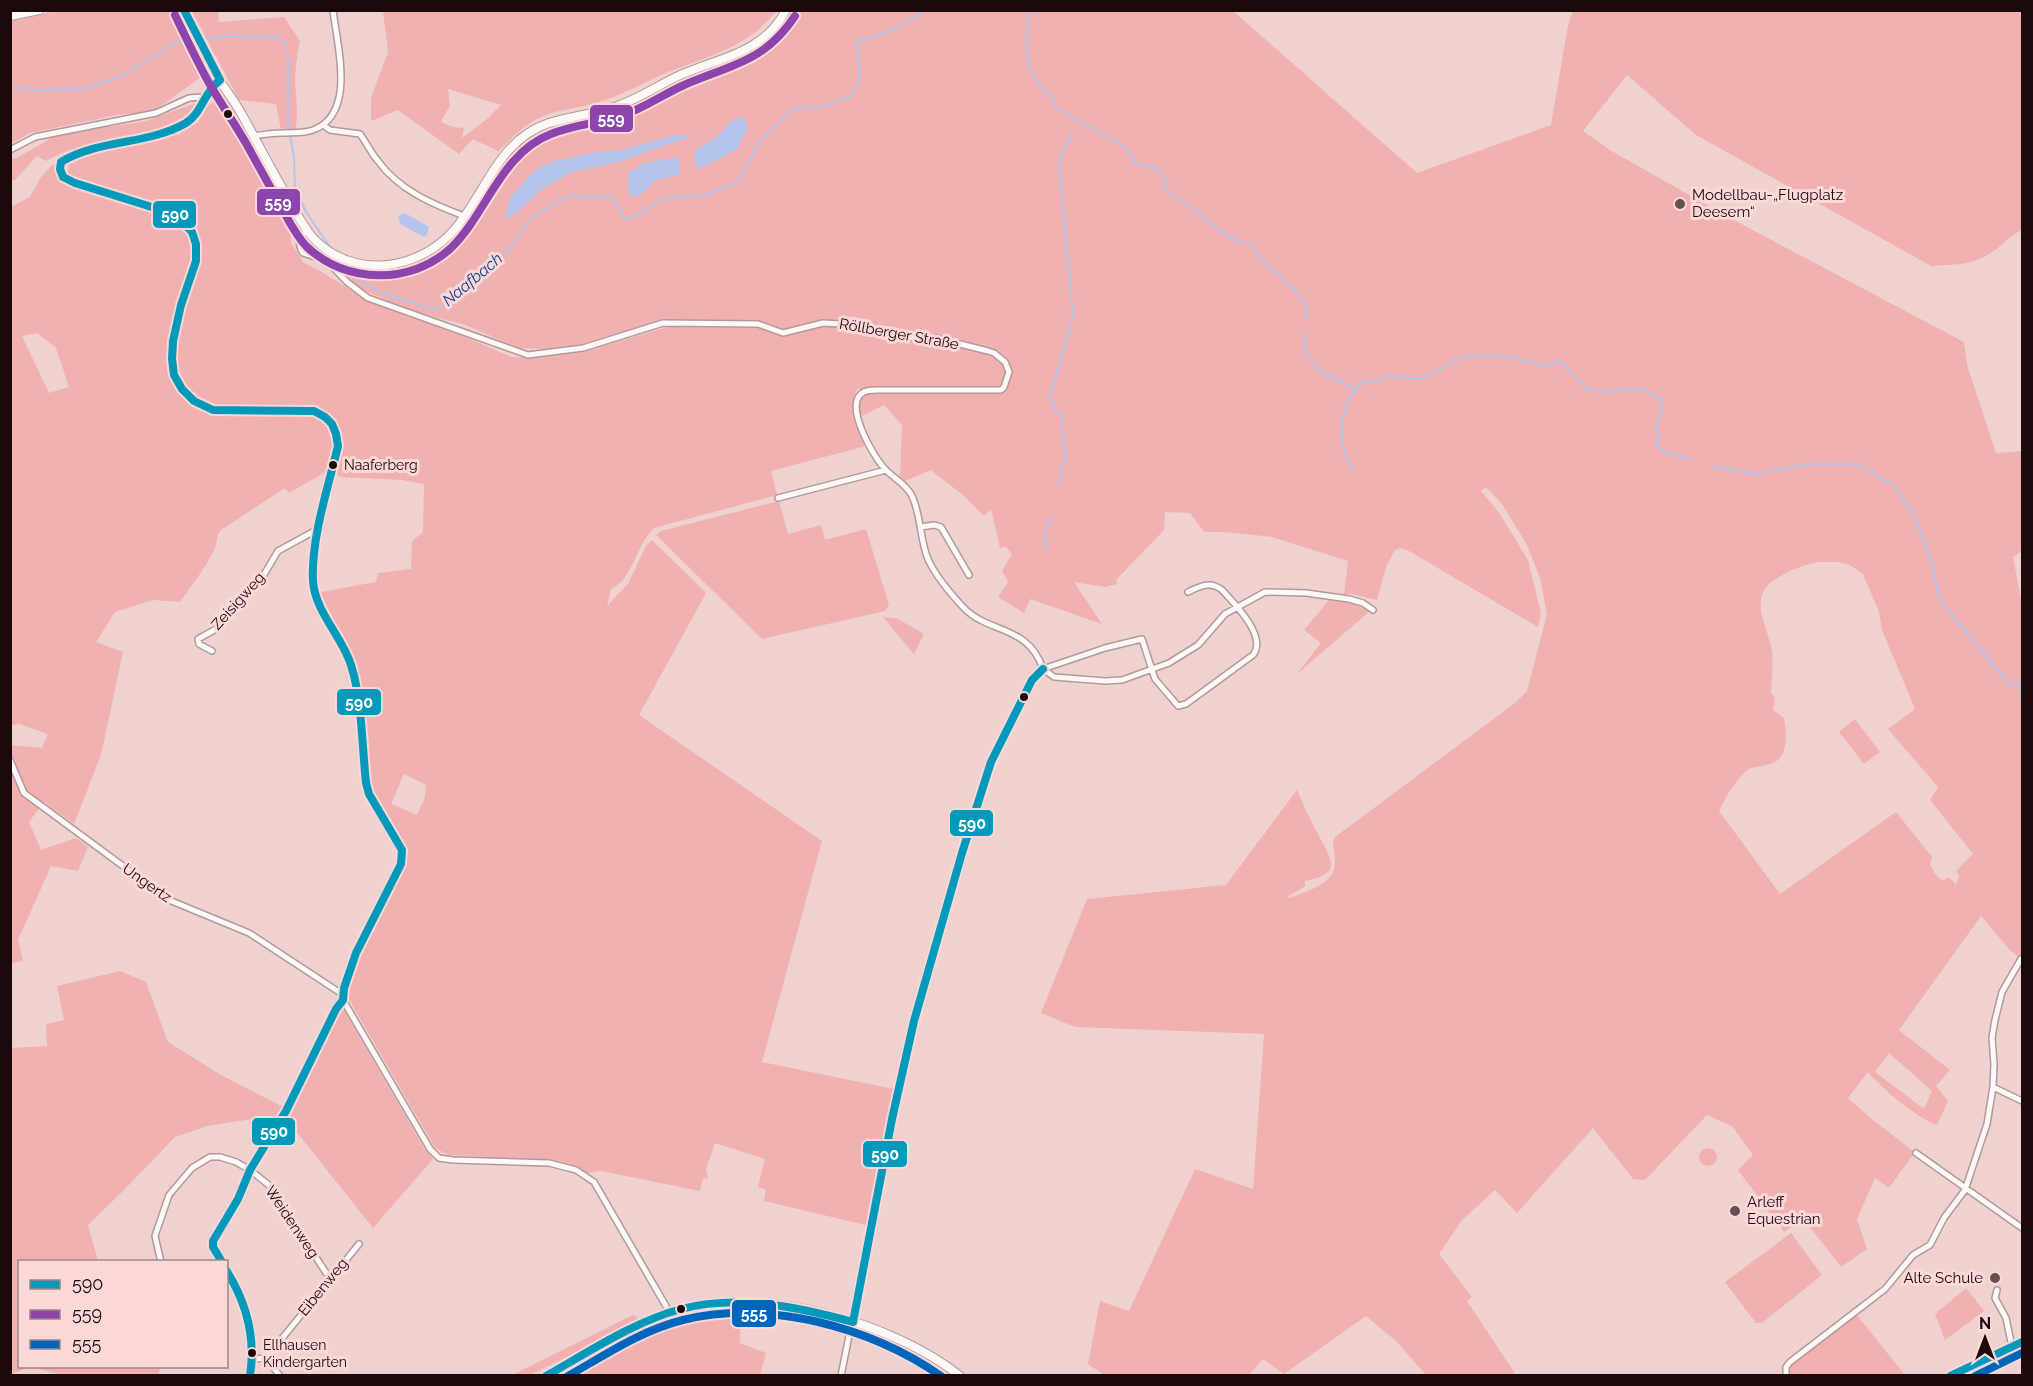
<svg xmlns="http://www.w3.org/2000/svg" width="2033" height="1386" viewBox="0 0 2033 1386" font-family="Raleway,sans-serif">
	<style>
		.green { fill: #f1b1b1; fill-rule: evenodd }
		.water { fill: #b4c4eb }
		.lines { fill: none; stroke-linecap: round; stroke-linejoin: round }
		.stream { stroke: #b4c4eb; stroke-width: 2 }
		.street-casing { stroke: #b19b9a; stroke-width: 8 }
		.secondary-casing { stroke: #b19b9a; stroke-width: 10 }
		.primary-casing { stroke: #b19b9a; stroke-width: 10 }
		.street { stroke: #fdf8f8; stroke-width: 5 }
		.secondary { stroke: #fdf8f8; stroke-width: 8 }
		.primary { stroke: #fdf8f8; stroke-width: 8 }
		.bus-1-casing { stroke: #fad8d7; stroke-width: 12 }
		.bus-2-casing { stroke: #fad8d7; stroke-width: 12 }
		.bus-3-casing { stroke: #fad8d7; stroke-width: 12 }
		.bus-1 { stroke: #0399ba; stroke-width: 8 }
		.bus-2 { stroke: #8e44ad; stroke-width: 8 }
		.bus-3 { stroke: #0065bd; stroke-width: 8 }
		.bus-dot { fill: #1c0a0a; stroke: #fad8d7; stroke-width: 2 }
		.poi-dot { fill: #66504f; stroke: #fad8d7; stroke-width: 2 }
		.labels { text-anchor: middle; stroke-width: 6; stroke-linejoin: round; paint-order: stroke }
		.bus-label { font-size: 14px; fill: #1c0a0a; stroke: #fad8d7; text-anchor: start }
		.poi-label { font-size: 15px; fill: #1c0a0a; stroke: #fad8d7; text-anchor: start }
		.street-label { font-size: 15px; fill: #1c0a0a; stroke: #fad8d7 }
		.water-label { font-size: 16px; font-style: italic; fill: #0f4392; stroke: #fad8d7 }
		.line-badge { stroke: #fad8d7; stroke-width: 2 }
		.badge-label { font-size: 16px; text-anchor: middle; font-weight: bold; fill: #fff }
	</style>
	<rect width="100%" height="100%" fill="#efd1d0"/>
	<path class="green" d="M 56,11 L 179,11 L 211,70 L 154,111 L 117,115 L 30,133 L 11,144 L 11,21 Z
		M 192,11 L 218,11 L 219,22 L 284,17 L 300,41 C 297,55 295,69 295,83 C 296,100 299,114 295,131 L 281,130 L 276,104 L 239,100 Z
		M 383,11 L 383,10 L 776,11 C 748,48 707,56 666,73 C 643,83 622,95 599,102 C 578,109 556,109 537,119 C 522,127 510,140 498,151 L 473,139 L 459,154 L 398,110 L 371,121 L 371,98 L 388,52 ZM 448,89 L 501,105 L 487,119 L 462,138 L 464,128 L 453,127 L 441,122 L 450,105 Z
		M 791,11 L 1233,11 L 1417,173 L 1551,125 L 1568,25 L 1573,11 L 2022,11 L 2022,230 C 2011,235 2005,243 1995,250 C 1974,266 1956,264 1931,266 L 1696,135 L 1627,75 L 1583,131 L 1610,150 L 1728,217 L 1964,342 L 1967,365 L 1996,453 L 2022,451 L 2022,551 L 2013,557 L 2022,604 L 2022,956 L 2021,959 L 2010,950 L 1981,916 L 1899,1030 L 1950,1070 L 1936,1086 L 1948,1101 L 1937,1125 C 1917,1118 1882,1089 1868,1072 L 1848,1098 L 1873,1120 L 1917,1154 L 1912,1156 L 1889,1188 L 1875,1178 L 1857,1219 L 1867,1249 L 1841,1267 L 1803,1218 L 1784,1232 L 1738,1170 L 1753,1155 L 1732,1126 L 1707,1115 L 1645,1180 L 1633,1179 L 1593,1128 L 1517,1213 L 1495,1190 L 1462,1220 L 1439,1254 L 1472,1297 L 1467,1301 L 1516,1375 L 1426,1375 L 1396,1341 L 1366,1316 L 1284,1374 L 1263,1359 L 1248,1376 L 1104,1375 L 1088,1364 L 1100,1301 L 1129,1311 L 1195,1169 L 1253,1189 L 1264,1034 L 1075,1027 L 1041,1013 L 1087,899 L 1226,885 L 1297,790 C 1303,804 1309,818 1317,832 C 1330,858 1345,874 1305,881 L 1305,886 L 1287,897 L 1290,898 C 1307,891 1337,884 1335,860 C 1335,851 1331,846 1335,837 L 1515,703 L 1527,691 L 1547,614 L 1540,578 L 1527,545 L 1502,504 L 1486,487 L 1481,491 L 1500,514 L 1528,560 L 1541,613 L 1538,627 L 1409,551 L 1401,548 L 1395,550 L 1386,567 L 1377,600 L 1351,594 L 1344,595 L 1348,561 L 1272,537 L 1225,532 L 1204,532 L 1190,513 L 1165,512 L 1164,530 L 1116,580 L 1117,584 L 1105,587 L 1074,582 L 1102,624 L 1030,599 L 1024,613 L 998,597 L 1008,582 L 1002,571 L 1012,554 L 1005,546 L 1000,548 L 991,509 L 984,516 L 964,496 L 931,470 L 905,481 L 900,476 L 902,425 L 884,405 L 858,418 L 855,409 L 861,392 L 859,387 C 845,407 856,427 866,446 L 771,471 L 777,495 L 654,528 C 636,544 634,578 611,589 L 607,606 L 628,584 L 646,546 L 652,540 L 706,593 L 639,715 L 822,841 L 762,1062 L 894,1089 L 866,1225 L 764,1201 L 766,1190 L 758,1187 L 765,1159 L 715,1143 L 706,1169 L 708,1179 L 703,1178 L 700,1191 L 601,1171 L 587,1173 L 553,1160 L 448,1155 L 435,1148 L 348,998 C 341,955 416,873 404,843 C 403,840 398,836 396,832 C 386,818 377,804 370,788 L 362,694 L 355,663 L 320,592 L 376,582 L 378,573 L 411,569 L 412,541 L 423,532 L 424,484 L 402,480 L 341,477 L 329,470 L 289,493 L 285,488 L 221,530 L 217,535 C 220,551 190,587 180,602 L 153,600 L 115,612 L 96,642 L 123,652 L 101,755 L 74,824 L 44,802 L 29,822 L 41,850 L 76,838 L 88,847 L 78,871 L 51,866 L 18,940 L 23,961 L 11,963 L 10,745 L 42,748 L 48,734 L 20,724 L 11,725 L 11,207 L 30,197 L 41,177 L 53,164 L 69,172 L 68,163 L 73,159 L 179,134 L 198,122 L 208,106 L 220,98 L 291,225 L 291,243 L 304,263 L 320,271 L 371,303 L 450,330 L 511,357 L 532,358 L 583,352 L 671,326 L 670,318 L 581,344 L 545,349 L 519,348 L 463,324 L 418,313 L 360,289 L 322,254 L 309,253 L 305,250 L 302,241 L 310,239 C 342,274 389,276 431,257 C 448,250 462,232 472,216 C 477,208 479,199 483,191 C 494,173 509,152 527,140 C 553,121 584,121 613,112 C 636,104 657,91 679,82 C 726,62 763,58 791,11 ZM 676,135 L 689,136 L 615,163 L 571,172 L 539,191 L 521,209 L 550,162 L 591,153 L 621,150 ZM 714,139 L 696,169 L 695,150 ZM 680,157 L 680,174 L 655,181 ZM 37,333 L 56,348 L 69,387 L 49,393 L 22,336 ZM 1818,562 L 1838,562 L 1850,565 L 1863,574 L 1879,612 L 1882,630 L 1915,709 L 1888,729 L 1938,787 L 1930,800 L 1973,854 L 1956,871 L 1959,876 L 1956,885 L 1949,877 L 1943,881 L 1935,874 L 1930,864 L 1932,857 L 1896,812 L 1780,894 L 1719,811 C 1726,796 1735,780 1749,769 C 1754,766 1761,767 1767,765 C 1789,761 1787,736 1784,718 L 1773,710 L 1775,698 L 1771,692 C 1772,676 1774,661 1771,646 C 1764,619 1748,594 1779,577 C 1792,569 1804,565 1818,562 ZM 404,774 L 426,785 L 425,797 L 417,815 L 391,804 ZM 1889,1053 L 1932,1091 L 1924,1109 L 1875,1072 Z
		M 196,103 L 196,107 C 162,139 109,136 67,151 C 60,153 53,158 46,161 L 37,156 L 15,180 L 11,180 L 10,159 L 17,158 L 56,135 L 146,121 Z
		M 779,501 L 788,534 L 821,525 L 825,540 L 866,529 L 889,605 L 885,611 L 762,639 L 656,535 L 661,531 Z
		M 1330,599 L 1350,602 L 1370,611 L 1296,675 L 1321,643 L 1304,630 Z
		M 883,617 L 898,619 L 924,634 L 914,654 Z
		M 1855,719 L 1880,752 L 1864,764 L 1839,732 Z
		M 120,971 L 146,982 L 168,1042 L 221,1075 L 283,1107 L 269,1127 L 252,1119 L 207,1126 L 175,1137 L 125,1189 L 88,1225 L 98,1261 L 20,1262 L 20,1366 L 161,1367 L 158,1375 C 129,1376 98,1379 69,1376 C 46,1373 33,1362 11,1375 L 11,1048 L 47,1046 L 46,1024 L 64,1020 L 57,986 Z
		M 344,1010 L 424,1148 L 433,1159 L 373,1228 L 287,1120 L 339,1011 Z
		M1699 1157a9 9 0 1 1 18 0a9 9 0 1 1-18 0Z
		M 1791,1233 L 1822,1275 L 1762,1323 L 1756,1323 L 1725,1282 Z
		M 1966,1288 L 1984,1311 L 1945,1340 L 1935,1314 Z
		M 740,1308 L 740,1343 L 766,1353 L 760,1375 L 551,1376 L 648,1325 L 671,1316 L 695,1311 Z
		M 1856,1314 L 1905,1375 L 1788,1376 L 1789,1367 Z
		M 633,1315 L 642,1320 L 530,1375 L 510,1376 Z"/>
	<path class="water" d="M 744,117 L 748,128 L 737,149 L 712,163 L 696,169 L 695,150 L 714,139 L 732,121 Z
		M 676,135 L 692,136 L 615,163 L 571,172 L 539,191 L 521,209 L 504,220 L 511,196 L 535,170 L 550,162 L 591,153 L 621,150 Z
		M 680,157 L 680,174 L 655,181 L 639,196 L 629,195 L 628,173 L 644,163 Z
		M 405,213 L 429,227 L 427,235 L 424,237 L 400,224 L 398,216 Z"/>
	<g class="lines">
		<path class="stream" d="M 1029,10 C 1028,31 1022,58 1034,76 C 1041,88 1052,93 1055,107 L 1119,143 L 1129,151 L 1134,162 L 1159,170 L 1164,178 L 1163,185 L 1168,191 L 1231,238 L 1239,242 L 1255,245 L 1257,255 L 1296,291 L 1308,308 L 1306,317
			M 202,39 L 227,36 L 277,37 L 286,44 L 288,60 L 288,122 L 294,158 L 295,187 L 306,212 L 330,247
			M 10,87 L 39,90 L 81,89 L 120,77 L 178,41 L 196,39
			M 338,260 C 359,291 402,298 436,310 L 510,248 L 532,217 L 568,196 L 613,197 L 625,220 L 647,210 L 660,199 L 705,195 L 739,182 L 758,143 L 791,110 L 822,106 L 849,97 L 860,80 L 857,42 L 895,29 L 927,10
			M 1304,334 L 1305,352 L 1321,372 L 1356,389 L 1363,382 L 1379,381 L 1389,375 C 1400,376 1415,381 1426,377 C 1441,371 1448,361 1467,357 C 1495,351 1523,361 1550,366 L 1558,360 L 1588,390 L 1605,392 L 1639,389 L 1660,398 L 1663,407 L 1655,430 L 1659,434 L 1659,440 L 1655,444 L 1664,452 L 1690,459
			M 1712,466 L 1756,474 L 1807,464 L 1858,464 L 1894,486 L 1912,511 L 1929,553 L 1940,600 L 2008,683 L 2020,685 L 2022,705
			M 1354,469 C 1338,451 1339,421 1348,401 C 1350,396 1353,394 1356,389
			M 1058,484 L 1064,462 L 1066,460 L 1062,418 L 1060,412 L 1055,411 L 1050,398 L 1075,309 L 1072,306 L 1059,160 L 1072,132
			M 1048,551 L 1044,545 L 1050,517"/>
		<g class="street-casing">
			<path id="street" d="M 220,80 C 199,92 206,113 184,124 C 158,137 128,141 100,148 C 86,152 73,154 61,162 L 60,169 L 63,177 L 75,183 L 174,214 C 189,224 198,238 197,257 C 196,267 191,278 187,288 C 172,333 153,391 213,410 L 314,411 C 331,418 337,428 338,446 C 330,479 307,565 315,594 L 350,661 L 355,678 L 366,783 L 369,794 L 402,850 L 401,864 C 388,893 339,973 343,1000
				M 323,125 L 330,130 L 360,134 C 366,142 371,153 378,161 C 399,190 432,204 464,216
				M 253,136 C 262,135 271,133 281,133 C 292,132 303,134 313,130 C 357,114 337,45 333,10
				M 10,150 L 35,137 L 156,113 L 189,98 L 203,97
				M 308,230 C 299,237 297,244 303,253 L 327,261 L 347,282 L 368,298 L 528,355 L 583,348 L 663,323 L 758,324 L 783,333 L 823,323 L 859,325 L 901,337 L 936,338 L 988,351 L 994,353 L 1005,362 L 1009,372 L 1004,387 L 1001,390 L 878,390 C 872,390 865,390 861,394 C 845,408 874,459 887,471 C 896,480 906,484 912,496 C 920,513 920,533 925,550 C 929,569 950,593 963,607 C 988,634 1028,624 1043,669
				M 778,498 L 886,470
				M 921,527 L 934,525 L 941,527 L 969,575
				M 212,651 L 199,644 L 198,639 L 216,629 L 230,610 L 259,583 L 278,551 L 320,528
				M 1043,669 L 1054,677 L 1105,681 L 1122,680 L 1169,663 L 1198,645 L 1225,614 L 1265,592 L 1306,593 L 1349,599 L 1363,603 L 1373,610
				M 10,760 L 24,793 L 169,900 L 249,933 L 342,994
				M 343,1000 L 430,1149 L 439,1158 L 453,1160 L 549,1163 L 576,1170 L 594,1182 L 670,1313
				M 1993,1087 L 2022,1101
				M 1916,1153 L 2022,1228
				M 161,1262 L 155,1236 L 169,1195 L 192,1168 L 210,1157 L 220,1157 L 236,1162 L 250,1170 L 270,1186 L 330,1279
				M 222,1262 L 213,1247 L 213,1241 L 238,1199 L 250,1170 L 286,1111 L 336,1009 L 343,1000
				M 226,1269 C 247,1301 258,1337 250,1376
				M 1997,1290 L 1995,1298 L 2006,1318 L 2012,1347
				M 266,1358 L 359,1244
				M 254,1359 L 266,1358 L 280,1376
				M 841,1376 L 892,1119 L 914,1021 L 962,853 L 991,762 L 1032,680 L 1043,669 L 1105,648 L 1142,639 L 1155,679 L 1178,706 L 1186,704 L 1253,655 C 1268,637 1234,603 1222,590 C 1210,581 1200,586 1188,592
				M 1786,1376 L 1786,1367 L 1790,1362 L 1885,1289 L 1913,1255 L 1930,1245 L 1944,1218 L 1965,1190 L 1987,1124 L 1993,1087 L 1994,1064 L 1992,1038 L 1995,1020 L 2002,992 L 2021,959"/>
		</g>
		<g class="secondary-casing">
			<path id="secondary" d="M 184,10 C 195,33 207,57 219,79 C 226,91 235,102 241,113 C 256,140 270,167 285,193 C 294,208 302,226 314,239 C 354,280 419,271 455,229 C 486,193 498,140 549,123 C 570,117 591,114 611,108 C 634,102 655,87 676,77 C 716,58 763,55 786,10
				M 545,1376 C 589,1353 632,1324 680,1310 C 762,1285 894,1323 960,1376
				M 1949,1376 L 2022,1342"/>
		</g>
		<g class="primary-casing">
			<path id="primary" d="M 10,16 L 39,10"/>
		</g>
		<use href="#street" class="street"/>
		<use href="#secondary" class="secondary"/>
		<use href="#primary" class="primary"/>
		<g class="bus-1-casing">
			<path id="bus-1" d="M 184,10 L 220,80
				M 220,80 C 204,92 202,113 186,123 C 148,145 99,139 61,162 L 60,169 L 63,177 L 75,183 L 174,214 L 192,232 L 196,244 L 196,261 L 181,305 L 173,341 L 172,359 L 174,375 L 182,389 L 194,401 L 213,410 L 314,411 L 325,417 L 332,424 L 336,434 L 338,446 C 328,488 311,538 313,581 C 315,612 342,636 351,665 C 362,699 362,746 366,783 L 369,794 L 402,850 L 401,864 L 356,953 L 344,988 L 343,1000
				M 222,1262 L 213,1247 L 213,1241 L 238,1199 L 250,1170 L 286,1111 L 336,1009 L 343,1000
				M 226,1270 C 247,1303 256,1337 250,1376
				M 853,1322 L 892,1119 L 914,1021 L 962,853 L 991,762 L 1032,680 L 1043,669
				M 546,1376 C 589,1352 633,1322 681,1309 C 738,1294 798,1307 853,1322
				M 1950,1376 L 2022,1342"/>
		</g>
		<g class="bus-2-casing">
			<path id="bus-2" d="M 175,15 C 186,38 197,61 209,83 C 221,104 235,124 247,145 C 258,165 269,185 280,205 C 288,219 295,235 307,247 C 346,284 411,285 451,248 C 487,213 501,153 551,134 C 573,125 599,123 621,116 C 643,109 662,95 682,86 C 729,65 764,63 795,16"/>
		</g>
		<g class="bus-3-casing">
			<path id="bus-3" d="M 568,1376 C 605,1355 642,1330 683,1320 C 768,1299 870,1327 941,1376
				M 1975,1376 L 2022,1353"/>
		</g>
		<use href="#bus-1" class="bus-1"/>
		<use href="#bus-2" class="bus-2"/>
		<use href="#bus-3" class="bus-3"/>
	</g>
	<g class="bus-dot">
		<circle cx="228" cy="114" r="5"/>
		<circle cx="333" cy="465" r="5"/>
		<circle cx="1024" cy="697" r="5"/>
		<circle cx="681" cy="1309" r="5"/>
		<circle cx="252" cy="1353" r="5"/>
	</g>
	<g class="poi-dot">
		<circle cx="1680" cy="204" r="6"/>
		<circle cx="1735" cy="1211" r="6"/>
		<circle cx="1995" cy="1278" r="6"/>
	</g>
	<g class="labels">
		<g class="bus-label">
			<text x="344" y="470">Naaferberg</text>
			<text x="263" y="1350">Ellhausen<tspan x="263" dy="17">Kindergarten</tspan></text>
		</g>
		<g class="poi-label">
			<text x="1692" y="200">Modellbau-„Flugplatz<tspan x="1692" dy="17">Deesem“</tspan></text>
			<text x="1747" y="1207">Arleff<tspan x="1747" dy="17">Equestrian</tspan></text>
			<text x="1983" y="1283" text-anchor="end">Alte Schule</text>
		</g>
		<g class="street-label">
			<text transform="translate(899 334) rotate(10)" y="5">Röllberger Straße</text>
			<text transform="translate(238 601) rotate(-48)" y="5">Zeisigweg</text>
			<text transform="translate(147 883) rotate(35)" y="5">Ungertz</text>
			<text transform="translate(292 1222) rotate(56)" y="5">Weidenweg</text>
			<text transform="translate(323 1287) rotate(-51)" y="5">Eibenweg</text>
		</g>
		<g class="water-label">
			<text transform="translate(472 279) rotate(-40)" y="6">Naafbach</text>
		</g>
	</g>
	<g class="line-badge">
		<rect x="589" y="104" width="45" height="29" rx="6" fill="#8e44ad"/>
		<rect x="256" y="188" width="45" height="28" rx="6" fill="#8e44ad"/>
		<rect x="152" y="200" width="45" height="29" rx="6" fill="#0399ba"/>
		<rect x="336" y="688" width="46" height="28" rx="6" fill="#0399ba"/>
		<rect x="949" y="809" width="45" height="28" rx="6" fill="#0399ba"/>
		<rect x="251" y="1117" width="45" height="29" rx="6" fill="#0399ba"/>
		<rect x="862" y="1140" width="46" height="28" rx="6" fill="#0399ba"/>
		<rect x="731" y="1299" width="46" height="29" rx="6" fill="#0065bd"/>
	</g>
	<g class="badge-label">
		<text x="611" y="124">559</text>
		<text x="278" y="208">559</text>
		<text x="175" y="220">590</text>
		<text x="359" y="708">590</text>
		<text x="972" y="829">590</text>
		<text x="274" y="1137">590</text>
		<text x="885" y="1160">590</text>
		<text x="754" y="1319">555</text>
	</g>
	<rect width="2033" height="1386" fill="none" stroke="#1c0a0a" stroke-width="24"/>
	<rect x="18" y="1260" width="210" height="108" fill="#fad8d7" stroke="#a18685" stroke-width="1.5"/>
	<rect x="30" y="1280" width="30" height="9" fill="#0399ba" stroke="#a18685" stroke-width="1.5"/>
	<text x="72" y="1290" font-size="18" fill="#1c0a0a">590</text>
	<rect x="30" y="1310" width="30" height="9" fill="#8e44ad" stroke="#a18685" stroke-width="1.5"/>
	<text x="72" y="1320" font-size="18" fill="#1c0a0a">559</text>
	<rect x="30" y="1340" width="30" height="9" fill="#0065bd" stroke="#a18685" stroke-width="1.5"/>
	<text x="72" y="1350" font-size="18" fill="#1c0a0a">555</text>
	<g transform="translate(1985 1338)" stroke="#fad8d7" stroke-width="4.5" paint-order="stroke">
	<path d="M0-4.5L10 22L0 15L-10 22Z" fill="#1c0a0a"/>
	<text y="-9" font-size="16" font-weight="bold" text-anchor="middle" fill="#1c0a0a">N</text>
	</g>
</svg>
